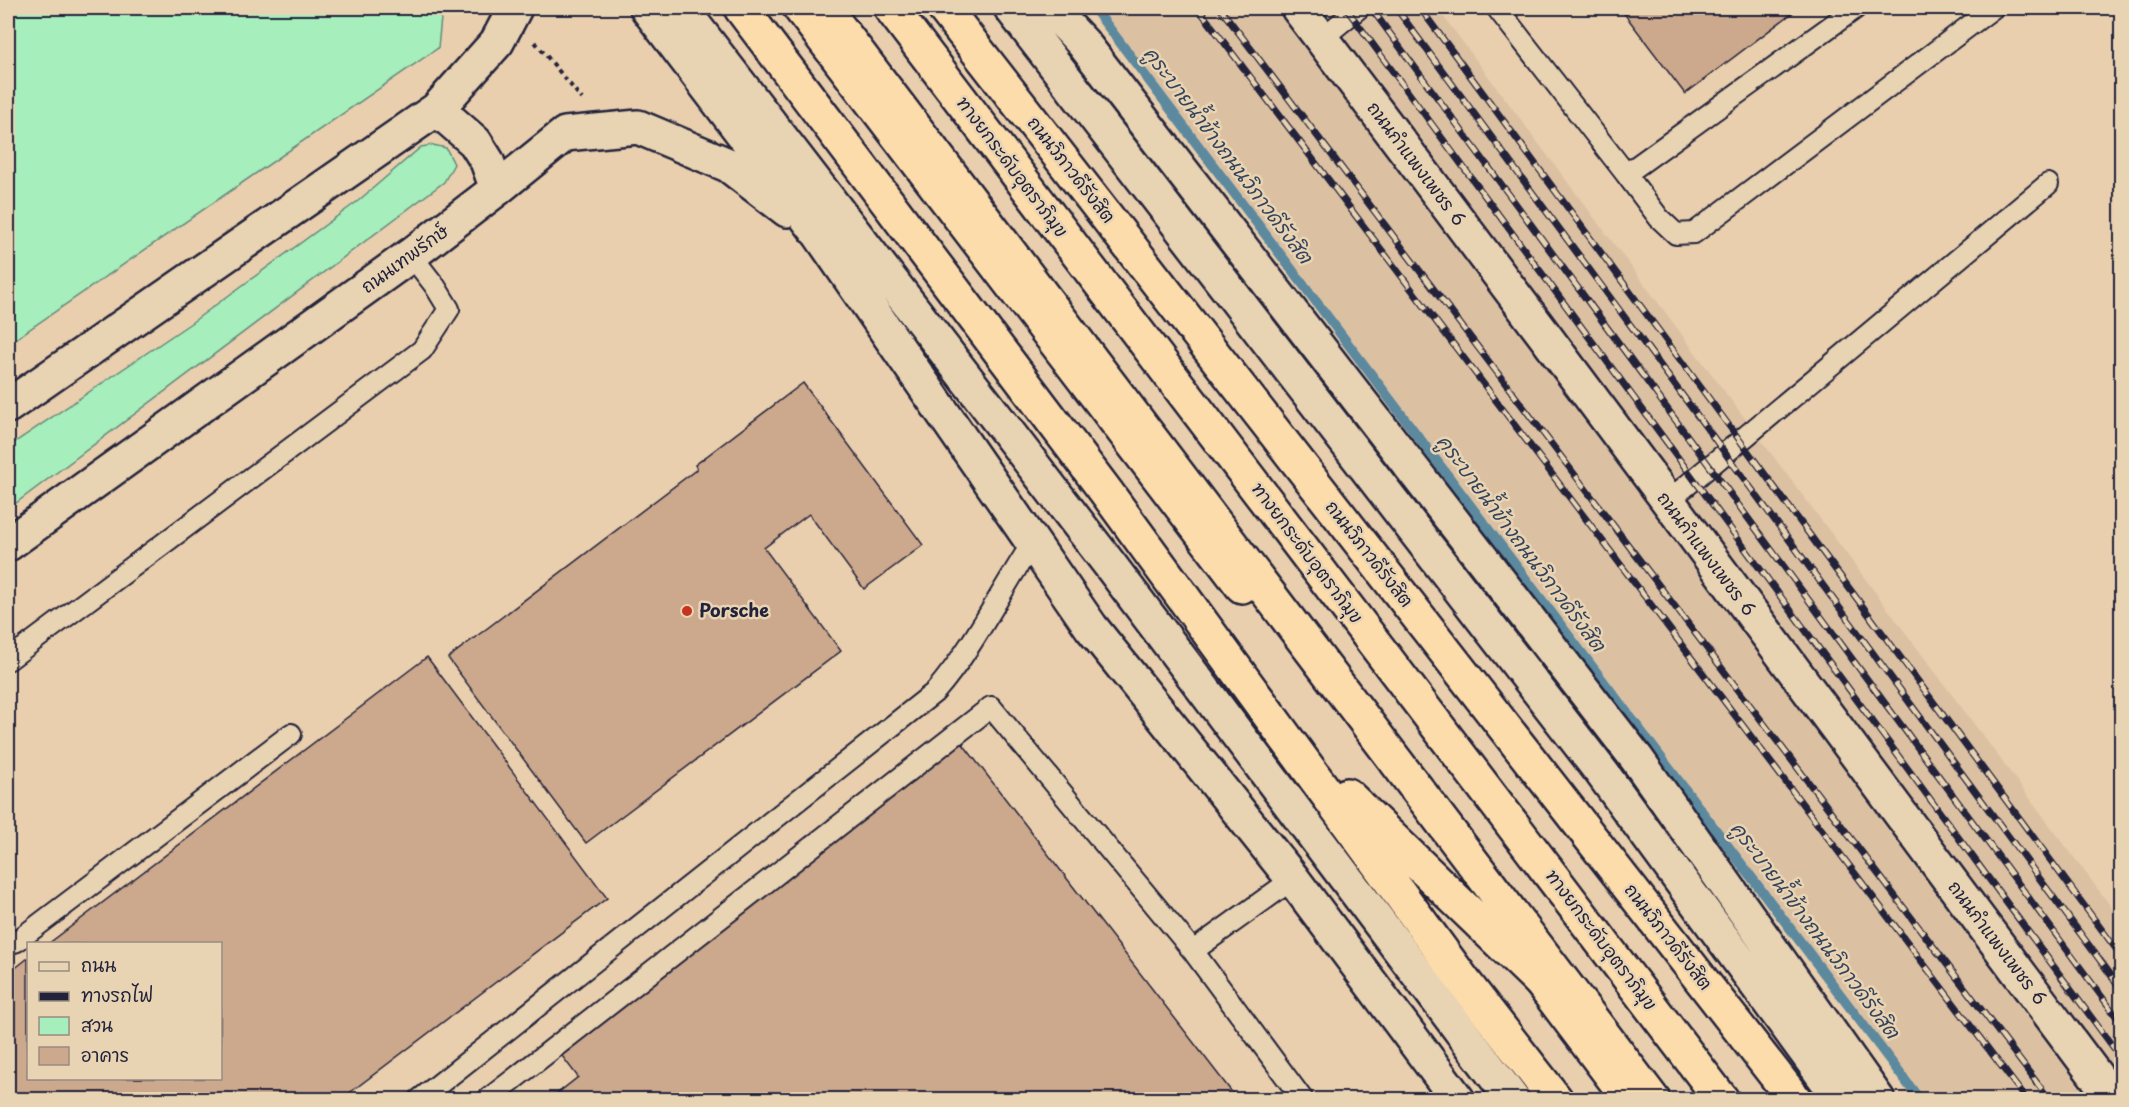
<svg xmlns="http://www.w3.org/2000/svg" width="2129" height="1107" viewBox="0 0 2129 1107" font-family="'Playpen Sans','Playpen Sans Thai',sans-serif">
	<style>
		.built { fill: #dcc0a2 }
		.green { fill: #a6eebb; stroke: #64887b; stroke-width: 1.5 }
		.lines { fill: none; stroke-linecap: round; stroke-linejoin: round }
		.stream { stroke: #5b899e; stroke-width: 10 }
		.building { fill: #cca88c; stroke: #22223b; stroke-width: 1.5 }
		.service-casing { stroke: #22223b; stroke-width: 24 }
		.secondary-casing { stroke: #22223b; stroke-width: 38 }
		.trunk-casing { stroke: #22223b; stroke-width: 38 }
		.motorway-casing { stroke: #22223b; stroke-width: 38 }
		.path { stroke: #22223b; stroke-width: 4; stroke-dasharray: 4.5 4.5; stroke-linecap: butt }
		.service { stroke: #e8d3b2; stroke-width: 20 }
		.secondary { stroke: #e8d3b2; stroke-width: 33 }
		.trunk { stroke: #fddcac; stroke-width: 33 }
		.motorway { stroke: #fddcac; stroke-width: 33 }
		.rail-casing { stroke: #22223b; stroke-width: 7 }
		.rail { stroke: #e8d3b2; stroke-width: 4.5; stroke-dasharray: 14; stroke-linecap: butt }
		.poi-dot { fill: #c8321e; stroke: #e8d3b2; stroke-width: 2 }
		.labels { text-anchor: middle; stroke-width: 5; stroke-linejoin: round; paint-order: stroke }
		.street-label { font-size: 18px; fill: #22223b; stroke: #e8d3b2 }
		.poi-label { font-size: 18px; font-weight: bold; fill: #22223b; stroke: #e8d3b2; text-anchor: start }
		.water-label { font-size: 20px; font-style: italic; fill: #35445c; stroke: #e8d3b2 }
	</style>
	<rect width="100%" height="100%" fill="#e9cfae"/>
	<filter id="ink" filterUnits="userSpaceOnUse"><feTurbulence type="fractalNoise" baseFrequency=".0167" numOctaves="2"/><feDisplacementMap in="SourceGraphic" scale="12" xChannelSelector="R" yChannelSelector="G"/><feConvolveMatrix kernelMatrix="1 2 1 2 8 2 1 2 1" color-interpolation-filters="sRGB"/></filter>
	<g filter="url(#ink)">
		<path class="built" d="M 1086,8 L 1437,8 L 2121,920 L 2121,1099 L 1915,1099 L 1358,353 Z"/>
		<path class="green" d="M 8,8 L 442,8 L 438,48 L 8,344 Z
			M 433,145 L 446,148 L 454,164 L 444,182 L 8,509 L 8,447 L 191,323 L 358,201 L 421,147 Z"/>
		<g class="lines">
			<path class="stream" d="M 1094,8 C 1372,370 1642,738 1920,1100"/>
		</g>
		<path class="building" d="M 1620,8 L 1799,8 L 1685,94 Z
			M 803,383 L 923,545 L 864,589 L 809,514 L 764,548 L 841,651 L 586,843 L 448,658 L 697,469 L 695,465 Z
			M 427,657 L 607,898 L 340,1100 L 8,1100 L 8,974 L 28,958 L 28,1078 L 220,1078 L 220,944 L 48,944 Z
			M 956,735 L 1238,1100 L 549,1100 L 578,1077 L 556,1048 Z"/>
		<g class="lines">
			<g class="service-casing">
				<path id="service" d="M 1497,8 L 1626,174
					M 1856,8 L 1626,174 L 1659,218 L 1676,234 L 1694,233 L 1993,8
					M 1321,39 L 1359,8
					M 1667,502 L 2048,184
					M 8,660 L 422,350 L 449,309 L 435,286 L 411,255
					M 8,944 L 17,941 L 291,734
					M 1193,951 L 1293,879
					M 419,1100 L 935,692 C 974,647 1000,592 1033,542
					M 487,1100 L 991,707 L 1193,951 L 1303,1100"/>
			</g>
			<g class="secondary-casing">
				<path id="secondary" d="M 647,8 L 820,235 L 1091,627 L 1293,879 L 1458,1100
					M 681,8 L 1110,565 L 1513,1100
					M 1011,8 L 1602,773 L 1841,1100
					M 1050,8 L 1083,43 L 1637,759 L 1878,1100
					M 1298,8 C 1573,369 1841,736 2114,1100
					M 437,109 L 475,142 L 487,161 L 497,189
					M 8,406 L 437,109 L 497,42 L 515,8
					M 8,544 L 411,255 L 497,189 L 565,134 L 638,127 L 728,165 L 787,210"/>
			</g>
			<g class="trunk-casing">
				<path id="trunk" d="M 800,8 L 1242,586
					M 944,8 L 1795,1100
					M 1522,957 L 1630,1100"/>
			</g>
			<g class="motorway-casing">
				<path id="motorway" d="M 741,8 L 1107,493 L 1465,983 L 1556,1100
					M 824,8 L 1653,1100
					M 891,8 L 1722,1100
					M 1347,795 L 1540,981"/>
			</g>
			<path class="path" d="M 535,42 L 582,99"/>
			<use href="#service" class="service"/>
			<use href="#secondary" class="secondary"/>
			<use href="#trunk" class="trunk"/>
			<use href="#motorway" class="motorway"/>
			<g class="rail-casing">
				<path id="rail" d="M 1198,8 L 2027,1100
					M 1220,8 L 2050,1100
					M 1346,8 L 2122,1059
					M 1371,8 L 2122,1024
					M 1396,8 L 2122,990
					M 1420,8 L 2122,957"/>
			</g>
			<use href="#rail" class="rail"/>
		</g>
	</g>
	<circle class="poi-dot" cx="687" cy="611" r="6"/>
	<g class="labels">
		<g class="street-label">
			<text transform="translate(1416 164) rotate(53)" y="6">ถนนกำแพงเพชร 6</text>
			<text transform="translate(1012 167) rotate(53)" y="6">ทางยกระดับอุตราภิมุข</text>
			<text transform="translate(1071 170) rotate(52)" y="6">ถนนวิภาวดีรังสิต</text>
			<text transform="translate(405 259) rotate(-36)" y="6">ถนนเทพรักษ์</text>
			<text transform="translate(1307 553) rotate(53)" y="6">ทางยกระดับอุตราภิมุข</text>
			<text transform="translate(1369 554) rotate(52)" y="6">ถนนวิภาวดีรังสิต</text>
			<text transform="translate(1706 554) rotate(53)" y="6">ถนนกำแพงเพชร 6</text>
			<text transform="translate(1668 937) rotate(52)" y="6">ถนนวิภาวดีรังสิต</text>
			<text transform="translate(1601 940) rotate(53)" y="6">ทางยกระดับอุตราภิมุข</text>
			<text transform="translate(1997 943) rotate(53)" y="6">ถนนกำแพงเพชร 6</text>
		</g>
		<g class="poi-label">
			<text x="699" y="617">Porsche</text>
		</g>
		<g class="water-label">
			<text transform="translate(1228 155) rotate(53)" y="7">คูระบายน้ำข้างถนนวิภาวดีรังสิต</text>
			<text transform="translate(1521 543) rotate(53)" y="7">คูระบายน้ำข้างถนนวิภาวดีรังสิต</text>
			<text transform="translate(1815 930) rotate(53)" y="7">คูระบายน้ำข้างถนนวิภาวดีรังสิต</text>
		</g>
	</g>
	<rect width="2129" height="1107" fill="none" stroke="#e8d3b2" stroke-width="30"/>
	<rect x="15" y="15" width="2099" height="1077" fill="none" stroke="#22223b" stroke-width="2" filter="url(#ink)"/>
	<rect x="27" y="942" width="195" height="138" fill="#e8d3b2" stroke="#998c82" stroke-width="1.5"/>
	<rect x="39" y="962" width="30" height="9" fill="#e8d3b2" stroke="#998c82" stroke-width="1.5"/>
	<text x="81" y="972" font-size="18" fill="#22223b">ถนน</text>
	<rect x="39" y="992" width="30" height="9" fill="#22223b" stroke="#998c82" stroke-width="1.5"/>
	<text x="81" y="1002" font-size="18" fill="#22223b">ทางรถไฟ</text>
	<rect x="39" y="1017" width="30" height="18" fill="#a6eebb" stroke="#998c82" stroke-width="1.5"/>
	<text x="81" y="1032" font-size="18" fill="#22223b">สวน</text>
	<rect x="39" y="1047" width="30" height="18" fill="#cca88c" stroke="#998c82" stroke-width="1.5"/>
	<text x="81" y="1062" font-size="18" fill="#22223b">อาคาร</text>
</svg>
